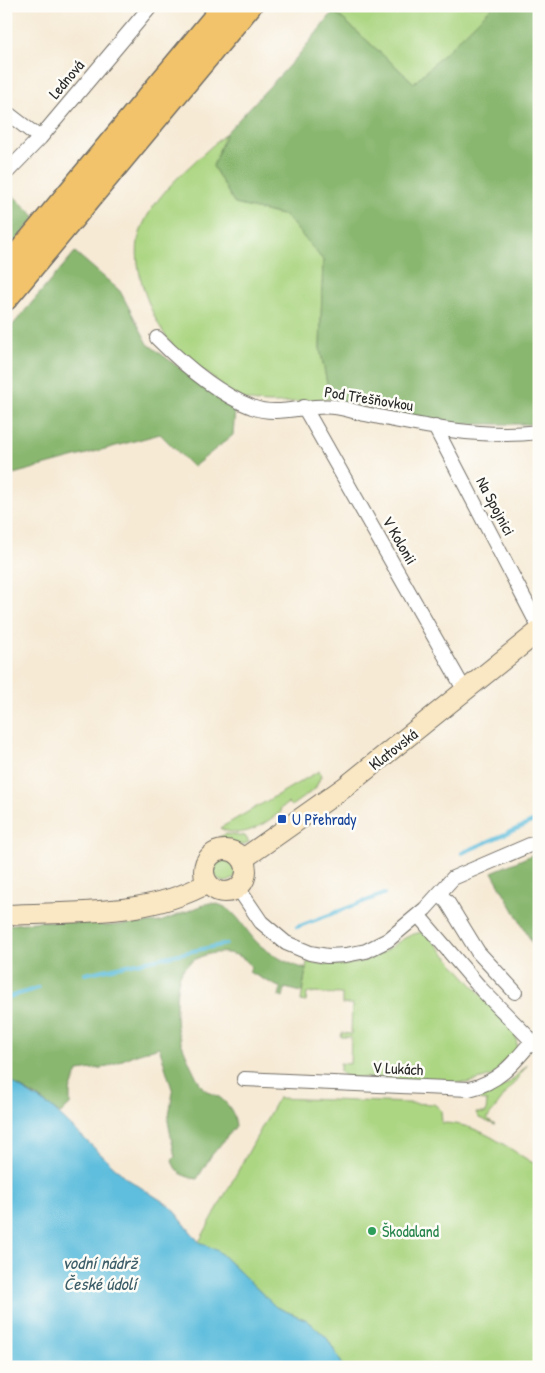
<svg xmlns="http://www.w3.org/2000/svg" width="545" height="1373" viewBox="0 0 545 1373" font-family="'Patrick Hand',sans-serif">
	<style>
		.green { fill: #acd682; stroke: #6c8056 }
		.forest { fill: #89b770; stroke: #5a714e }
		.water { fill: #5fbedd; stroke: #457484 }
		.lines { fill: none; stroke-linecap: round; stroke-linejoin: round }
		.stream { stroke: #5fbedd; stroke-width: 4 }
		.minor-casing { stroke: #726e66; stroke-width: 16 }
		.secondary-casing { stroke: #726e66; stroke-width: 22 }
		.trunk-casing { stroke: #726e66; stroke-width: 25 }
		.minor { stroke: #fff; stroke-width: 14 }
		.secondary { stroke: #fae7c3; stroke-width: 20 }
		.trunk { stroke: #f2c36a; stroke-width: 22 }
		.transit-dot { fill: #1a4fb4; stroke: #fdfcf7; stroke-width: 2 }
		.leisure-dot { fill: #2e9e5b; stroke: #fdfcf7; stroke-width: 2 }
		.labels { text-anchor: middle; stroke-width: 5; stroke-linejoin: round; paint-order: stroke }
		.street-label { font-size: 16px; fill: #2b2b2b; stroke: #fdfcf7 }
		.transit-label { font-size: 16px; fill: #164399; stroke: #fdfcf7; text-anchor: start }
		.leisure-label { font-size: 16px; fill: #27864d; stroke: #fdfcf7; text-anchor: start }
		.water-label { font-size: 18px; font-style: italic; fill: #3d5e69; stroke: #fdfcf7 }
	</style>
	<rect width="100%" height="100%" fill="#fdfcf7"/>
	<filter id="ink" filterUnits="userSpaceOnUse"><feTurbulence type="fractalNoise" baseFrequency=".02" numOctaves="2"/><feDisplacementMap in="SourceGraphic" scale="10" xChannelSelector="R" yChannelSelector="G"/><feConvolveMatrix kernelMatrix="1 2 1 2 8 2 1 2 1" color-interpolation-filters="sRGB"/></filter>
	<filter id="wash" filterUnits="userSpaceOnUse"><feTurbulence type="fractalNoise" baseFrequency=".0096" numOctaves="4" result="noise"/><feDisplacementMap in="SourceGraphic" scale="20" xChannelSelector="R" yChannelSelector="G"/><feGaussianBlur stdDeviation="1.12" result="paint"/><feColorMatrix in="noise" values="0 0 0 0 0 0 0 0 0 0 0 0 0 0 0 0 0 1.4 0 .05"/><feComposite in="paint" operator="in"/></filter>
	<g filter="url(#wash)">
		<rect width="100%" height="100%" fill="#f6ead5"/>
		<path class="green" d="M 338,6 L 539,6 L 468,32 L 414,83 L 334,11 Z
			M 226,133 L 213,166 L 235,204 L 286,216 L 323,260 L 320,348 L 330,399 C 301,400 263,409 236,396 C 227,392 219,383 212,377 C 200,368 186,360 176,349 C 153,325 129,265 140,233 C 152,194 198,160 226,133 Z
			M 319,771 L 321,776 L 315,789 L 291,806 L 288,803 L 280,809 L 281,812 C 263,824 243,841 220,828 Z
			M 226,834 L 245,836 L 249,842 C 238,848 229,845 219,837 Z
			M214 871a11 11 0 1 1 22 0a11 11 0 1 1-22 0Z
			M 425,932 L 516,1033 L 517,1048 L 514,1054 L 492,1076 L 467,1083 L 345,1077 L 340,1072 L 340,1063 L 350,1064 L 351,1037 L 341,1037 L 342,1033 L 351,1034 L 352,1004 L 342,1004 L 342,994 L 307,993 L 306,1002 L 301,1001 L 307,962 C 331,966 354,967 376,956 C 394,948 404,933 425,932 Z
			M 528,1064 L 487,1119 L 495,1125 L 479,1118 L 476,1113 L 486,1113 L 487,1101 L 479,1100 L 480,1098 L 509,1083 Z
			M 278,1098 L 434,1104 L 441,1110 L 442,1123 C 478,1123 503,1145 533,1163 L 539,1156 L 539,1367 L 344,1367 L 327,1338 L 307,1320 L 276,1307 L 218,1251 L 199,1242 Z"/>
		<path class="forest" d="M 493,6 L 539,6 L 539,424 L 448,424 L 330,399 L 320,348 L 323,260 L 286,216 L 235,204 L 213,166 L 226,133 L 297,57 L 334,11 L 414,83 Z
			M 6,189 L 36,217 L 6,253 Z
			M 75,252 L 120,291 L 148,344 L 235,410 L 233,435 L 193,467 L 160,434 L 6,476 L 6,333 Z
			M 539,852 L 539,955 L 492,872 Z
			M 209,903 C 237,904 242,930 261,946 C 275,957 289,964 306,969 L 302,992 L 285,988 L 283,997 L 279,996 L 281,988 L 249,972 L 251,967 C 239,944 194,951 182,971 C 175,983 175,1014 177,1028 C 178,1038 196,1079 203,1088 C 207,1092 214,1094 219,1097 C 229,1104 235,1114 236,1126 L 211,1156 L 197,1179 C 185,1177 175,1173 172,1160 L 175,1157 L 168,1121 L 173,1092 L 159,1047 L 133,1055 L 108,1067 L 78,1071 L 70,1091 L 70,1105 L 60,1114 L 37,1097 L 6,1079 L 6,925 L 44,921 L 85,922 L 106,926 L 160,922 Z"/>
		<path class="water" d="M 6,1079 L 51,1107 L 126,1178 L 170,1206 L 199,1242 L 218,1251 L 276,1307 L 307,1320 L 327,1338 L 344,1367 L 6,1367 Z"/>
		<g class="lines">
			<path class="stream" d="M 462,853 L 539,819
				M 297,927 L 384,894
				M 85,974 L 226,944
				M 6,998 L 38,988"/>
		</g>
	</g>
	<g filter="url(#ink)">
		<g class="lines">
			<g class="minor-casing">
				<path id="minor" d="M 6,112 L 40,138
					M 6,173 L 40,138 L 151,6
					M 157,338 C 184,365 216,393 252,407 C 278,418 309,403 335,407 C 345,408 355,412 365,414 C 421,426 481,439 539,432
					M 304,407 L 465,691
					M 435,427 L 539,627
					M 238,888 L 261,922 L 286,943 L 310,953 L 327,956 L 346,955 L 366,951 L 388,940 L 425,909 L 453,878 L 539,841
					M 440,894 L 448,903 L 478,952 L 515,992
					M 418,915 L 482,990 L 539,1048
					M 244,1079 L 469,1089 C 499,1082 513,1064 532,1041"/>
			</g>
			<g class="secondary-casing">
				<path id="secondary" d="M204 871a21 21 0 1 1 42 0a21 21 0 1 1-42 0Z
					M 243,859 L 345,787 L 539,631
					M 6,915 C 74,911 147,917 208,883"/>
			</g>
			<g class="trunk-casing">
				<path id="trunk" d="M 6,268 L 224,6
					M 6,299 L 250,6"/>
			</g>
			<use href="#minor" class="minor"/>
			<use href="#secondary" class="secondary"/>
			<use href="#trunk" class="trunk"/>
		</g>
	</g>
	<rect class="transit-dot" x="277" y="814" width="10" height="10" rx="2.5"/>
	<circle class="leisure-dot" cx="372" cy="1231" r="5"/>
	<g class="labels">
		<g class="street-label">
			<text transform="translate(66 79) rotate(-50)" y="6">Lednová</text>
			<text transform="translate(369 398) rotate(9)" y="6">Pod Třešňovkou</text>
			<text transform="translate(496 506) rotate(62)" y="6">Na Spojnici</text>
			<text transform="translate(400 540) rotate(60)" y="6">V Kolonii</text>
			<text transform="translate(393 749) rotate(-38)" y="6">Klatovská</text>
			<text transform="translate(398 1068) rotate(3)" y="6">V Lukách</text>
		</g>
		<g class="transit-label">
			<text x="292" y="825">U Přehrady</text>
		</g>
		<g class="leisure-label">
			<text x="382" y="1237">Škodaland</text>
		</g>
		<g class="water-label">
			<text x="100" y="1269">vodní nádrž<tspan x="100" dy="21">České údolí</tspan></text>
		</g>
	</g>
	<rect width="545" height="1373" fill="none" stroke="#fdfcf7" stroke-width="25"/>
</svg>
